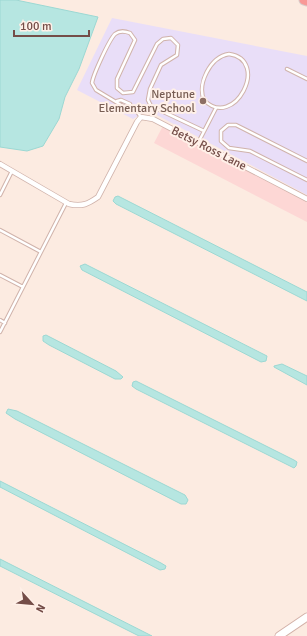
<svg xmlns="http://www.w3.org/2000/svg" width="307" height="636" viewBox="0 0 307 636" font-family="Signika,sans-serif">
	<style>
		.commercial { fill: #fdd7d5 }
		.education { fill: #e9def8 }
		.water { fill: #b6e6e1; stroke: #9cd8d3 }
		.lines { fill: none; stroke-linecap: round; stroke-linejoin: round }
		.service-casing { stroke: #d0b3ab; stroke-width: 4.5 }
		.minor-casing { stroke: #d0b3ab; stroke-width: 6 }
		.secondary-casing { stroke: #d3b1a8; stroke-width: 9 }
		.motorway-casing { stroke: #d8cdcc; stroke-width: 11 }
		.service { stroke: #fff; stroke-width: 2.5 }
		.minor { stroke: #fff; stroke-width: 4.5 }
		.secondary { stroke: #fff; stroke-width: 7 }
		.motorway { stroke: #f89997; stroke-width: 9 }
		.education-dot { fill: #8d6e63; stroke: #fff0e8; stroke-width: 1.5 }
		.labels { text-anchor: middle; stroke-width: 4; stroke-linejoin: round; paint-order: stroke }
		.education-label { font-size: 12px; fill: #785e54; stroke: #fff0e8; text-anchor: end }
		.street-label { font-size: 12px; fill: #744d48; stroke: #fff0e8 }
	</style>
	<rect width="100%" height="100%" fill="#fcebe1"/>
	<path class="commercial" d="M 165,122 L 307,197 L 307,222 L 154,143 Z"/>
	<path class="education" d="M 112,18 L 307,56 L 307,195 L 151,112 L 145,112 L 133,119 L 77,90 Z"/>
	<path class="water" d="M 0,0 L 16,0 L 98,17 L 79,69 L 65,97 L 59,119 L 43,146 L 27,151 L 0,147 Z
		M 118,196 L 307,292 L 307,301 L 116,204 L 113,201 L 115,197 Z
		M 85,264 L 267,356 L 266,361 L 261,362 L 82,270 L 80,266 Z
		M 46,335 L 116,371 L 123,377 L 121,379 L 115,379 L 49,345 L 43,341 L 43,336 Z
		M 282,364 L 307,376 L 307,385 L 274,367 L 274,366 Z
		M 136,381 L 294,460 L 297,462 L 296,466 L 294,468 L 136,389 L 132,386 L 133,382 Z
		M 8,409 L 17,411 L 185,495 L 188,500 L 186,504 L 181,504 L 15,419 L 6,413 Z
		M 0,481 L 161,563 L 166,566 L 165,569 L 160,570 L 0,487 Z
		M 0,559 L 152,636 L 139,636 L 0,566 Z"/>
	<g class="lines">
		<g class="service-casing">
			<path id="service" d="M 229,54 C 271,60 234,131 204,100 C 197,84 210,57 229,54 Z
				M 287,69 L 307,79
				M 117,101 L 121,100 L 130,104 L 131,108
				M 141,117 C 137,111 134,108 126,108 L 96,90 L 92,83 C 93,75 109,40 115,34 C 120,30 125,31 130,33 L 135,40 L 117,79 L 117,88 L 123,93 L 133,92 L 157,44 L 163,39 L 171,38 L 178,45 L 177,55 L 161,65 L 150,89 L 148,100 L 151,106 L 204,131
				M 198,143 L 216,108
				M 307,161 L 236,125 L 228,125 L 221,131 L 221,141 L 229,148 L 250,151 L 307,180
				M 0,195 L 12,171
				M 0,230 L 41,252
				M 0,275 L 23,287
				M 0,320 L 5,323
				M 0,332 L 66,203"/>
		</g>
		<g class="minor-casing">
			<path id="minor" d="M 0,164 L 69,204 C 82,207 88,204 98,197 L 137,122 L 141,117 L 153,119 L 307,199"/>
		</g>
		<g class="secondary-casing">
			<path id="secondary" d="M 279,636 L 307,617"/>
		</g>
		<g class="motorway-casing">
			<path id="motorway" d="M 304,0 L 307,1"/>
		</g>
		<use href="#service" class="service"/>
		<use href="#minor" class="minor"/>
		<use href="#secondary" class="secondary"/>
		<use href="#motorway" class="motorway"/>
	</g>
	<circle class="education-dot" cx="203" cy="101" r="4"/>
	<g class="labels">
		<g class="education-label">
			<text x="195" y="98">Neptune<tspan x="195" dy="14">Elementary School</tspan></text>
		</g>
		<g class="street-label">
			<text transform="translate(209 148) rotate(27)" y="4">Betsy Ross Lane</text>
		</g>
	</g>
	<g transform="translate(32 604) rotate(117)" stroke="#fff0e8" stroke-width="3" paint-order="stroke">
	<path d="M0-3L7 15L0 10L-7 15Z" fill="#744d48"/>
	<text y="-6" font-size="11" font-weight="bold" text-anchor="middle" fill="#744d48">N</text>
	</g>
	<path d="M14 30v6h75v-6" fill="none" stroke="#744d48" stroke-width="2"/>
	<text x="20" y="30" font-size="12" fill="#744d48" stroke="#fff0e8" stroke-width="3" paint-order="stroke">100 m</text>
</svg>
